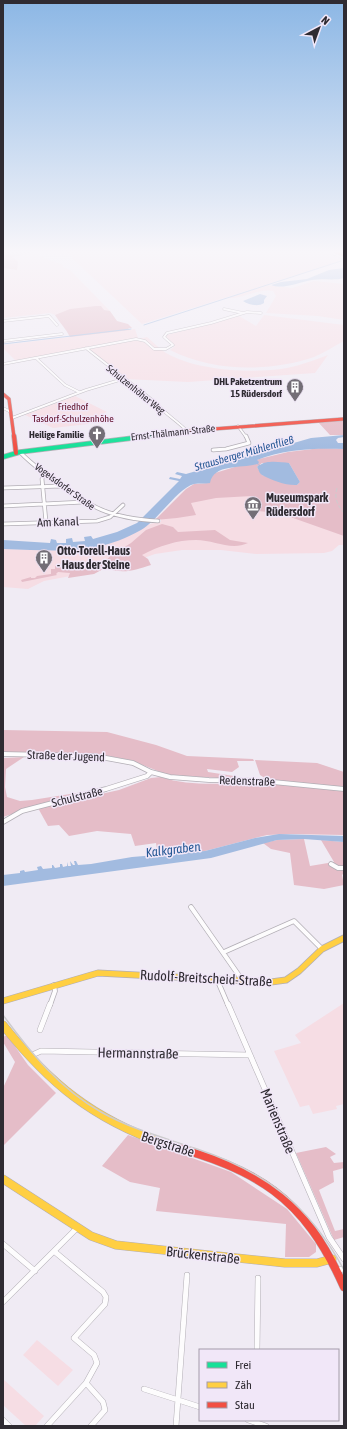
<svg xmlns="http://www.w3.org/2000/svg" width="347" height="1429" viewBox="0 0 347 1429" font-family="'Asap Condensed',sans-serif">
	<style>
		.green { fill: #f6dde4 }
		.forest { fill: #e5bdc8; fill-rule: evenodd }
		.water { fill: #a2bbe0 }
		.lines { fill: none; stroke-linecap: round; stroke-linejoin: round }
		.stream { stroke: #a2bbe0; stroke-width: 1 }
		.street-far3-casing { stroke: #b2aeb5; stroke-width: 3 }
		.street-far2-casing { stroke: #b2aeb5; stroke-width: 4.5 }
		.street-far1-casing { stroke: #b2aeb5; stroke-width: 5.5 }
		.street-casing { stroke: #b2aeb5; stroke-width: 6 }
		.fast-far1-casing { stroke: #b2aeb5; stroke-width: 4 }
		.fast-casing { stroke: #b2aeb5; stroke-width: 5.5 }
		.slow-far1-casing { stroke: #b2aeb5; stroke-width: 7 }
		.slow-casing { stroke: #b2aeb5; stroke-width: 9 }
		.jam-far2-casing { stroke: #b2aeb5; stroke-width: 4 }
		.jam-far1-casing { stroke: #b2aeb5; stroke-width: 5.5 }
		.jam-casing { stroke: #b2aeb5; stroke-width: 9 }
		.street-far3 { stroke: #fdfcfd; stroke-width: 2 }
		.street-far2 { stroke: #fdfcfd; stroke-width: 3 }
		.street-far1 { stroke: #fdfcfd; stroke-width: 4 }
		.street { stroke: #fdfcfd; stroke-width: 5 }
		.fast-far1 { stroke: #16e098; stroke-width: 3 }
		.fast { stroke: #16e098; stroke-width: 4 }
		.slow-far1 { stroke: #ffcf43; stroke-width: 5.5 }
		.slow { stroke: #ffcf43; stroke-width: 8 }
		.jam-far2 { stroke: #f24e42; stroke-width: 3 }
		.jam-far1 { stroke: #f24e42; stroke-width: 4 }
		.jam { stroke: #f24e42; stroke-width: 8 }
		.tram { stroke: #cdccce; stroke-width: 1.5 }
		.rail { stroke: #cdccce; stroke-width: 1; stroke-dasharray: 4 2; stroke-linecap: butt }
		.labels { text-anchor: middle; stroke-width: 3; stroke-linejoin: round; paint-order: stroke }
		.far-poi-label { font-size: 10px; font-weight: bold; fill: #2f2b32; stroke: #f1e7f8; text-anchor: end }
		.far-street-label { font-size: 10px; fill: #2f2b32; stroke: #f1e7f8 }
		.far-park-label { font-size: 10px; fill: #5f0f29; stroke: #f1e7f8 }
		.far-water-label { font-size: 11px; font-style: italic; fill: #255794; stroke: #f1e7f8 }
		.poi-label { font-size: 12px; font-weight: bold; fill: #2f2b32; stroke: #f1e7f8; text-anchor: start }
		.street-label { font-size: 12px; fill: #2f2b32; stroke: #f1e7f8 }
		.water-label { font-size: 13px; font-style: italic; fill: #255794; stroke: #f1e7f8 }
		.near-street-label { font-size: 14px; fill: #2f2b32; stroke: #f1e7f8 }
	</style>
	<rect width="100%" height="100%" fill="#f0ebf4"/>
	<path class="green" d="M 67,250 L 319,250 L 343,260 L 266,285 L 292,288 L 314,281 L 344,284 L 344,320 L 318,316 L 266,313 L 276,296 L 273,291 C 258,288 244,299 228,298 L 262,286 L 142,324 L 73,259 Z
		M 35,252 L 44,258 L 63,265 L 63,267 L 70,270 L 110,311 L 75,309 L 55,315 L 50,313 L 3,318 L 3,268 L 16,270 L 12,257 Z
		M 264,315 L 344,325 L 344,341 C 334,346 324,353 314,357 C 270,372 213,372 170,350 L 175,346 L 166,337 L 167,335 L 239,316 L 256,326 Z
		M 135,329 L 138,338 L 16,361 L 3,348 L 3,345 Z
		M 147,337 C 153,342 160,349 166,353 C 197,371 253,374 287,368 C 301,365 315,360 328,355 L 315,373 L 188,382 L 125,379 L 89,349 Z
		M 75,396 L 107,412 L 104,413 L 102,417 L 92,420 L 88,424 L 53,428 L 25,415 Z
		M 344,450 L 344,545 L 339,545 L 332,551 L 324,553 L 256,554 L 221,550 L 182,550 L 155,554 L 127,564 L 97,571 L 44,581 L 28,589 L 3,587 L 3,549 C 41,549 73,554 110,543 C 126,538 146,522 161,522 L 161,519 L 199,489 Z
		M 344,1003 L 344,1104 L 336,1106 L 337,1109 L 313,1114 L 309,1105 L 300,1107 L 274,1051 L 301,1043 L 295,1035 Z
		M 37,1340 L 73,1370 L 58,1386 L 23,1355 Z
		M 3,1379 L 44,1416 L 35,1426 L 26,1426 L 3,1405 Z"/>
	<path class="forest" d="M 3,250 L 45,250 L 13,257 L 18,262 L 17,270 L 3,268 Z
		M 96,306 L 101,306 L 104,310 L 110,311 L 117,321 L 128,324 L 132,328 L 128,328 L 130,330 L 70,337 C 66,329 60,323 55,315 L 70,309 Z
		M 344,420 L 344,435 L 330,435 L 318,422 Z
		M 321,448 L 344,449 L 344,536 L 279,513 L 258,511 L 252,496 L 216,498 L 191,503 L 196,515 L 177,518 L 155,520 L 186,489 L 194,484 L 209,483 L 211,476 L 215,473 L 238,466 L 246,465 L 259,459 L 288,452 ZM 262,463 L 289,463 L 300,482 L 297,485 L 281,482 L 262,475 L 257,467 Z
		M 162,524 L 173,527 L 178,532 L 215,530 L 230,540 L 248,543 C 231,551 214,540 196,540 C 177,540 159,546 142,555 L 148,559 L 151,565 C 133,571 123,574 105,568 L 94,574 L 68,578 L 70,573 L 58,572 L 56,574 L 57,575 L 22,582 L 21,580 L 31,577 L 31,578 L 35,578 L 37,576 L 51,574 L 51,569 L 55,569 L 55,566 L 79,568 L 106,561 L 110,556 L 131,543 L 146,530 Z
		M 3,730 L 107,732 L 156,745 L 187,756 L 253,759 L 254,761 L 237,761 L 239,767 L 232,772 L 207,769 L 208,772 L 234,776 L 233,779 L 168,775 L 130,760 L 108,756 L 88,754 L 3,753 Z
		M 24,757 L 6,769 L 5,787 L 7,797 L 20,801 L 32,800 L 102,789 L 21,811 L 3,817 L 3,758 Z
		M 255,760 L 317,763 L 344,772 L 344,788 L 268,780 L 260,775 Z
		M 161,777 C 193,788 231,782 265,783 C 291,783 318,788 344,791 L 344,835 L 291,834 L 267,835 L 205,851 L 158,855 L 156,843 L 135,846 L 131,834 L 97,831 L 69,836 L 59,825 L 48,826 L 38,808 L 119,790 L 151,778 Z
		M 304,839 L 310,866 L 334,862 L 321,840 L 344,842 L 344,873 L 342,875 L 344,885 L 324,889 L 294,885 L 290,853 L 271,849 L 263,843 L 277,840 Z
		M 7,1035 L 28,1065 L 56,1093 L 3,1146 L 3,1088 L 15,1062 L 3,1042 L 3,1037 Z
		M 128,1135 L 231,1172 L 287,1209 L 316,1244 L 316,1252 L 309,1257 L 285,1257 L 286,1224 L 156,1211 L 160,1188 L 130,1182 L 102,1166 Z
		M 326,1147 L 336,1154 L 330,1157 L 334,1163 L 344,1162 L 344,1168 L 333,1171 L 334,1182 L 319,1190 L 335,1231 L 344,1229 L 344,1237 L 334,1240 L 296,1153 Z"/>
	<path class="water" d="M 344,268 L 344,278 C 334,281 323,278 312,280 C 299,282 283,290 271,285 L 281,282 L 307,279 L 329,270 Z
		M 260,294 L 267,296 L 264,300 L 264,303 C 258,307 249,305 243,301 Z
		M 344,435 L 344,437 L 338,438 L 336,440 L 338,443 L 344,443 L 344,449 C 315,448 284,449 257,460 L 259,462 L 258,464 L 260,465 C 266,460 281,462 289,463 L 300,482 L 297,485 C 287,486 271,480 262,475 C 259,473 259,470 257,467 L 259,465 L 257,464 C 242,469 214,463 210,483 C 205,484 199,483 194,484 C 178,488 158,520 141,530 C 93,557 55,550 3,549 L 3,540 L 50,543 L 51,539 L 56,540 L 57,543 L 66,543 L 66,539 L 72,538 L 73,542 L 85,541 L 84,537 L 91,536 L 93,539 L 117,532 L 137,523 L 179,481 L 169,479 L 170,477 L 180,479 L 182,476 L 175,474 L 177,472 L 186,474 L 311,438 Z
		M 279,834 L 344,836 L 344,842 L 304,839 L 277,840 L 211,858 L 3,886 L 3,875 L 20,873 L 20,871 L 24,870 L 25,872 L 38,870 L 37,867 L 41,866 L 43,869 L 52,868 L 52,865 L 53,865 L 55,868 L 60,867 L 60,864 L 62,864 L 63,867 L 67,866 L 67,862 L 68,866 L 71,866 L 70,861 L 73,865 L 75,865 L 74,861 L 76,861 L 78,865 L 91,864 L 132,857 L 205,851 L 255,838 Z"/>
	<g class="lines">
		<path class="stream" d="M 144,325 L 341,261
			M 3,344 L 131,329"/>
		<g class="street-far3-casing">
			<path id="street-far3" d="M 224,309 L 243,313
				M 3,321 L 49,316 L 57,325
				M 3,341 L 62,334
				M 86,348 L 156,403 C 165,414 176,420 186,430
				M 36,358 L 65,385 L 79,392
				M 3,364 L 136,339 L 145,341 L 154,349 L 166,349 L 173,345 L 164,337 L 167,333 L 211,323 L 247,312 L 261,313
				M 3,408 L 11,412
				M 12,418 L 86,390 L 123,379
				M 238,426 L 246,437"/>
		</g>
		<g class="street-far2-casing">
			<path id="street-far2" d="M 213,450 L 226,449 L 249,443 L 246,436
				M 20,452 C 30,463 42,471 53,480 C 92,508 109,518 158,521
				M 45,474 L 43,475 L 42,479 L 46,522
				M 3,488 L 62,486
				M 3,506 L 84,502
				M 3,524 L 97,521 L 110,517 L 123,505"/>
		</g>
		<g class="street-far1-casing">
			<path id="street-far1" d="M 3,754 L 95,756 L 133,763 L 151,772 L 170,777 L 209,780 L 263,781 L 344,789
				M 3,822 L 22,811 L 106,789 L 147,776 L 151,772
				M 331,864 L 338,868 L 344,868
				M 191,907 L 240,977 L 240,980
				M 224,952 L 294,921 L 322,949
				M 219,979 L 219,984 L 228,1005
				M 50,1005 L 55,991 L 54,985"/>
		</g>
		<g class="street-casing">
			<path id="street" d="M 228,1004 L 329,1237 L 344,1259
				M 40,1030 L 50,1004
				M 30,1056 L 41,1051 L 249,1055
				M 3,1244 L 35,1271
				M 338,1270 L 344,1269
				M 3,1302 L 77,1228
				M 257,1350 L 258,1278
				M 86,1383 L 103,1402 L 105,1410 L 91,1426
				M 144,1389 L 200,1407
				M 3,1420 L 9,1426
				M 248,1420 L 266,1426
				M 47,1426 L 86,1383 L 97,1363 L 94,1355 L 74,1338 L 105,1304 L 106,1297 L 103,1292 L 55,1252
				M 176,1426 L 187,1275"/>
		</g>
		<g class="fast-far1-casing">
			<path id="fast-far1" d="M 141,437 L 187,431"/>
		</g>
		<g class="fast-casing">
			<path id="fast" d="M 3,457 L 20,452 L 149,436"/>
		</g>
		<g class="slow-far1-casing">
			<path id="slow-far1" d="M 3,1001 L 98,973 L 271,982 L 286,980 L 299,971 L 322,949 L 344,938"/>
		</g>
		<g class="slow-casing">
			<path id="slow" d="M 3,1025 C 50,1084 92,1118 164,1144
				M 3,1179 L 91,1236 L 116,1245 L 285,1263 L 317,1263 L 332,1259"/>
		</g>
		<g class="jam-far2-casing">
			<path id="jam-far2" d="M 332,250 L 344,255
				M 3,394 L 9,399 L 14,437
				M 187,431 L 344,419"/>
		</g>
		<g class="jam-far1-casing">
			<path id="jam-far1" d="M 14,436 L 16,453"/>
		</g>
		<g class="jam-casing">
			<path id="jam" d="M 164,1144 C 257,1169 304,1196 344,1287"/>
		</g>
		<use href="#street-far3" class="street-far3"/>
		<use href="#street-far2" class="street-far2"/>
		<use href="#street-far1" class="street-far1"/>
		<use href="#street" class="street"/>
		<use href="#fast-far1" class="fast-far1"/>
		<use href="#fast" class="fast"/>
		<use href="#slow-far1" class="slow-far1"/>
		<use href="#slow" class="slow"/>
		<use href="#jam-far2" class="jam-far2"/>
		<use href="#jam-far1" class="jam-far1"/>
		<use href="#jam" class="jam"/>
		<path class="tram" d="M 3,1015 C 30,1052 60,1089 101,1112 C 131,1129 165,1138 197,1149 C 266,1172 309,1205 344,1270"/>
		<path class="rail" d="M 322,250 L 344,260
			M 337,488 C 334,498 337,505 344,513"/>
	</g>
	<linearGradient id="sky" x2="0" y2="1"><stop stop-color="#8cb7e5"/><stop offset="0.56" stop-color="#f8f6fa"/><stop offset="1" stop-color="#f8f6fa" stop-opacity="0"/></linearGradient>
	<rect width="347" height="450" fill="url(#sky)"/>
	<defs>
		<g id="building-pin" transform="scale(0.9)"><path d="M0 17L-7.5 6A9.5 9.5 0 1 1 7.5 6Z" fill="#736e76" stroke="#f1e7f8"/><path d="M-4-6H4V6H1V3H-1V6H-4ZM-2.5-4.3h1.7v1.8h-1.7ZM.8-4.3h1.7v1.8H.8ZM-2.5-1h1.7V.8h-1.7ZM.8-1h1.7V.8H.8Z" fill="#fff"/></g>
		<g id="church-pin" transform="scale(0.9)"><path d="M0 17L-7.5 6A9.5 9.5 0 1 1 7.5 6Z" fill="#736e76" stroke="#f1e7f8"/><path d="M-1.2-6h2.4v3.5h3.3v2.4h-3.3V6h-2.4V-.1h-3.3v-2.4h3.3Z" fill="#fff"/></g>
		<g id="museum-pin" transform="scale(0.9)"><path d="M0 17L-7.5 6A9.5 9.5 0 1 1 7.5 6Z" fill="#736e76" stroke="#f1e7f8"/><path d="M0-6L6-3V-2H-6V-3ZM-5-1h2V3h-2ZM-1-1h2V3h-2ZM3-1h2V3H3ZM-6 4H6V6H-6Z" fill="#fff"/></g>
	</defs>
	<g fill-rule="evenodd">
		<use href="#building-pin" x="295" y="387"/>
		<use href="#church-pin" x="97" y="434"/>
		<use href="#museum-pin" x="253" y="505"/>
		<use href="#building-pin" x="44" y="558"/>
	</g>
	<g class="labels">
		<g class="far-poi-label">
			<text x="282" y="385">DHL Paketzentrum<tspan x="282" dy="12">15 Rüdersdorf</tspan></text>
			<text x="84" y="438">Heilige Familie</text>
		</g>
		<g class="far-street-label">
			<text transform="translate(136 389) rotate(39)" y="4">Schulzenhöher Weg</text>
			<text transform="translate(173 432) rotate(-6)" y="4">Ernst-Thälmann-Straße</text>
			<text transform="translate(65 486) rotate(36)" y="4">Vogelsdorfer Straße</text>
		</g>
		<g class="far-park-label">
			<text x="73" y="410">Friedhof<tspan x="73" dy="12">Tasdorf-Schulzenhöhe</tspan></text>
		</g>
		<g class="far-water-label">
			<text transform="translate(244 453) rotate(-16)" y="4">Strausberger Mühlenfließ</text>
		</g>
		<g class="poi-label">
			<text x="266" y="502">Museumspark<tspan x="266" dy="14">Rüdersdorf</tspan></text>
			<text x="57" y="555">Otto-Torell-Haus<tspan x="57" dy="14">- Haus der Steine</tspan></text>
		</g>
		<g class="street-label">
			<text transform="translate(58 522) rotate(-2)" y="4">Am Kanal</text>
			<text transform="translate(66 756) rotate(2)" y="4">Straße der Jugend</text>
			<text transform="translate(247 781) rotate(2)" y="4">Redenstraße</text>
			<text transform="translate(77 797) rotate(-14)" y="4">Schulstraße</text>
		</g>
		<g class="water-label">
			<text transform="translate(173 849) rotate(-7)" y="5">Kalkgraben</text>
		</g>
		<g class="near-street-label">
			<text transform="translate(206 978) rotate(3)" y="5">Rudolf-Breitscheid-Straße</text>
			<text transform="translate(138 1053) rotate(1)" y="5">Hermannstraße</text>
			<text transform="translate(278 1121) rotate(67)" y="5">Marienstraße</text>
			<text transform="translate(168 1144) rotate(18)" y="5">Bergstraße</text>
			<text transform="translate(203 1255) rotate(6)" y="5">Brückenstraße</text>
		</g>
	</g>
	<rect width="347" height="1429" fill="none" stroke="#2f2b32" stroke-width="8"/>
	<rect x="199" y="1349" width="140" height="72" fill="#f1e7f8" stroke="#a39ca9"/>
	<rect x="207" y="1362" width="20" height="6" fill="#16e098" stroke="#a39ca9"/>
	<text x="235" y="1369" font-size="12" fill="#2f2b32">Frei</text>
	<rect x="207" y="1382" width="20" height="6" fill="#ffcf43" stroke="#a39ca9"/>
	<text x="235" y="1389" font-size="12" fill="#2f2b32">Zäh</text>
	<rect x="207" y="1402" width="20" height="6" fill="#f24e42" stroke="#a39ca9"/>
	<text x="235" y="1409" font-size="12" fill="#2f2b32">Stau</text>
	<g transform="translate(319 28) rotate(41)" stroke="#f1e7f8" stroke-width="3" paint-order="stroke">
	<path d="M0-3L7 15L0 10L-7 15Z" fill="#2f2b32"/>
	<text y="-6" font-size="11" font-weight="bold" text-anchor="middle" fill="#2f2b32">N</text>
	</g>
</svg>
